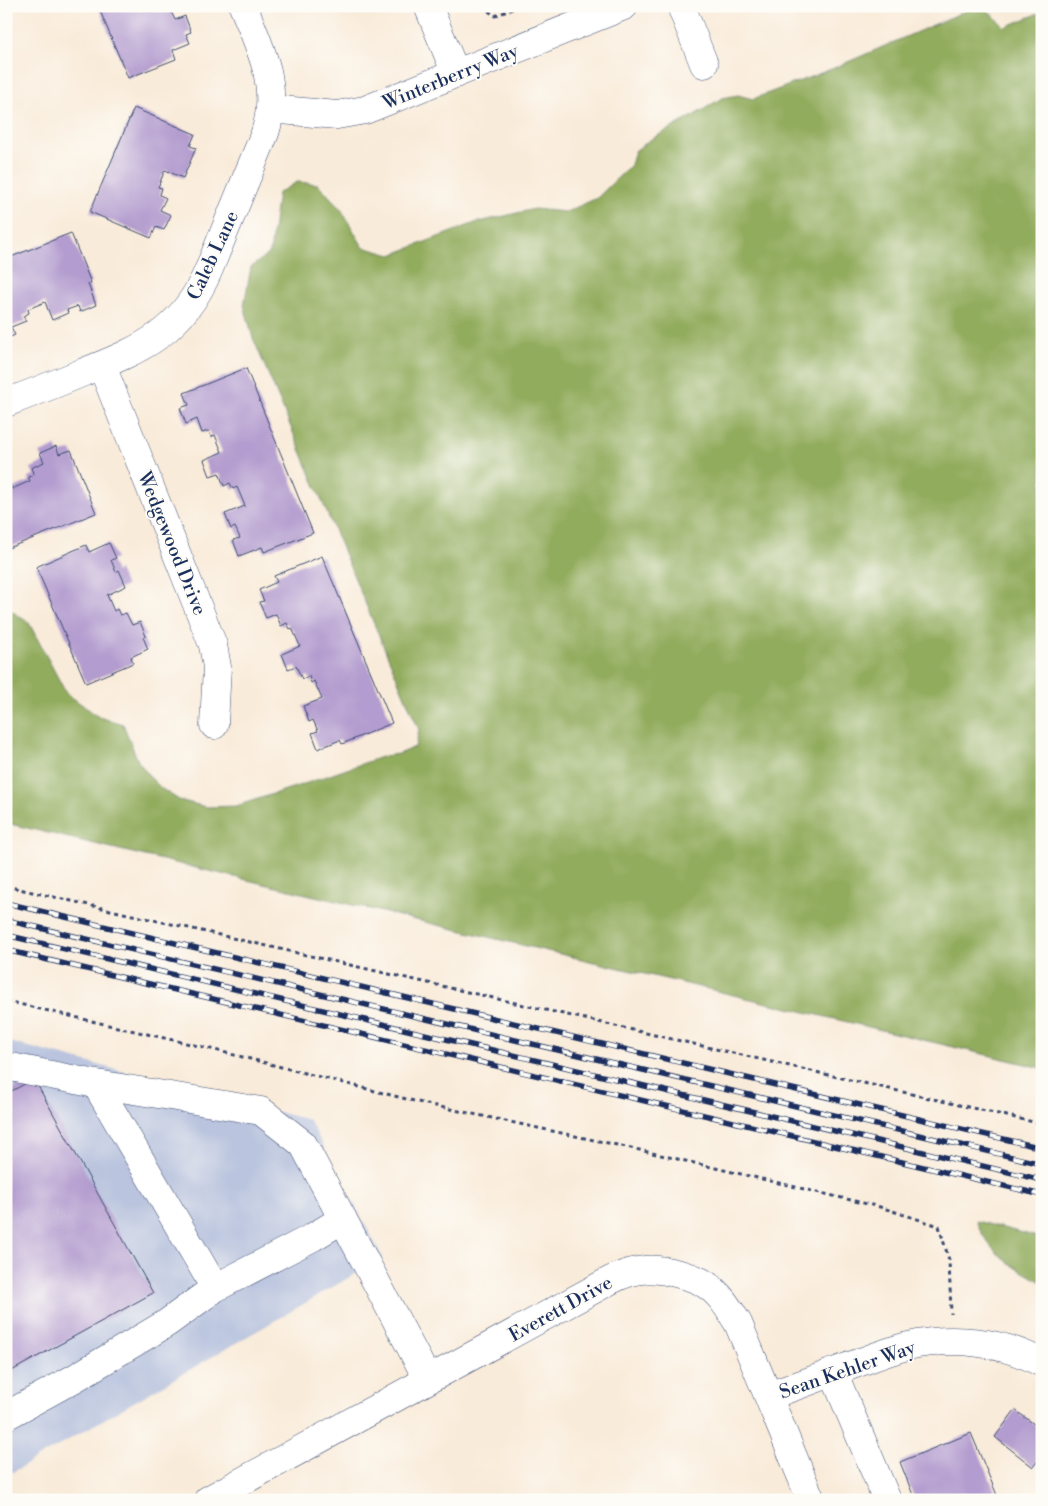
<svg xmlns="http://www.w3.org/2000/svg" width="1048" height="1506" viewBox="0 0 1048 1506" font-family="'Libre Bodoni',serif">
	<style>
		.industrial { fill: #bac4de }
		.forest { fill: #92ac5d; stroke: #566e5e }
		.building { fill: #b39ccf }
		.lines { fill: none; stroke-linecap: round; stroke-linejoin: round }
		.minor-casing { stroke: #3c4b70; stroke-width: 29 }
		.path { stroke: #3c4b70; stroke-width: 3; stroke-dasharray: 4 4; stroke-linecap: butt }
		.minor { stroke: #fff; stroke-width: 28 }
		.rail-casing { stroke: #1b2f5e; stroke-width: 5.5 }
		.rail { stroke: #fdfcf7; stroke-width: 4; stroke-dasharray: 11; stroke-linecap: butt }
		.labels { text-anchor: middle; stroke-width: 4; stroke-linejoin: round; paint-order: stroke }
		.street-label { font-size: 19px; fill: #1b2f5e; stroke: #fdfcf7 }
	</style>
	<rect width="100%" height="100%" fill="#fdfcf7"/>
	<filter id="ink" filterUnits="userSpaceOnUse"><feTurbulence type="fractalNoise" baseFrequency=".02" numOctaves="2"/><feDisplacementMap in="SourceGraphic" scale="10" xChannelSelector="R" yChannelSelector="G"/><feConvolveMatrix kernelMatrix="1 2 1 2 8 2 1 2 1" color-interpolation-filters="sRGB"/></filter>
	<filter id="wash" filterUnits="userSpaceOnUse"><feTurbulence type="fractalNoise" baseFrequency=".0096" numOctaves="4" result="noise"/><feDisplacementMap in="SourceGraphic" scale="20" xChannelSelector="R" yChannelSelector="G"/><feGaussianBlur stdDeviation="1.12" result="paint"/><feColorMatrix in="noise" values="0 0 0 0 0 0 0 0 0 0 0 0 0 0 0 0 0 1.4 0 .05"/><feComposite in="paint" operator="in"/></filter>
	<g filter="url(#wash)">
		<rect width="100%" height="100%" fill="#f9ebd9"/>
		<path class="industrial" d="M 6,1041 L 309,1120 L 383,1258 L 6,1476 Z"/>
		<path class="forest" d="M 977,6 L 983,6 L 1005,27 L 1042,12 L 1042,1068 L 6,823 L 6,607 L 29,623 L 66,693 L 99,717 L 123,724 L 138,761 L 150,777 L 162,789 L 179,800 L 206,807 L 236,806 L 307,783 L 384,756 L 398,754 L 415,747 L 419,730 L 253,338 L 244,305 L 251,267 L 270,253 L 278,193 L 297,182 L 318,184 L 341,209 L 363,247 L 391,255 L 475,223 L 534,209 L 566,212 L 597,198 L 631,165 L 635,151 L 648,141 L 688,119 L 722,98 L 738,95 L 753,99 L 834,68 Z
			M 976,1221 L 1042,1238 L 1042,1282 C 1020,1271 995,1257 983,1235 C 980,1231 978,1225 976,1221 Z"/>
		<g id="blocks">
			<path class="building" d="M 98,6 L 161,6 L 162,10 L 169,7 L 175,20 L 185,16 L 191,32 L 186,34 L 190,43 L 173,50 L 176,59 L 128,78 Z
				M 134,108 L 195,134 L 190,146 L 196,148 L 183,178 L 165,170 L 158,187 L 162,188 L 160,195 L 166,198 L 160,210 L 171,215 L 164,230 L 156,227 L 151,238 L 90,212 Z
				M 71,233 L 91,283 L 88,284 L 96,305 L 80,312 L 78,306 L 67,310 L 68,313 L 52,320 L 45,302 L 28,309 L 29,313 L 23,316 L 26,321 L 11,327 L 15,335 L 6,339 L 6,259 Z
				M 246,368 L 313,533 L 264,552 L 262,547 L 239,556 L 233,540 L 240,538 L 235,527 L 231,529 L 225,514 L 245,506 L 237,487 L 233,489 L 230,483 L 224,486 L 219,473 L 210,476 L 204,460 L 222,452 L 215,435 L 211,437 L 209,431 L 202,433 L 197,419 L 186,424 L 180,408 L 189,405 L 184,393 Z
				M 56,446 L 59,454 L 71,450 L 96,513 L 6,549 L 6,475 L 12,489 L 30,481 L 28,477 L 34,475 L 31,468 L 44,462 L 40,453 Z
				M 109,543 L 116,558 L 111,560 L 116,572 L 119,570 L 126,586 L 107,595 L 114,611 L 117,609 L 120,615 L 126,613 L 132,625 L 140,622 L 146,636 L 143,637 L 148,649 L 131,657 L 133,663 L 86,683 L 36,567 L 86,545 L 89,552 Z
				M 322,556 L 392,723 L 342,744 L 340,740 L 318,749 L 312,733 L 318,731 L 313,720 L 309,722 L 303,706 L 322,699 L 314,681 L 311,683 L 309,676 L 302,679 L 296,666 L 288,669 L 282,654 L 300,646 L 292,628 L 290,629 L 287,623 L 281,626 L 276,614 L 266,618 L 259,602 L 264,601 L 259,590 L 277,582 L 274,576 Z
				M 34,1079 L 153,1293 L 6,1374 L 6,1094 Z
				M 1015,1410 L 1042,1430 L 1042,1455 L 1033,1467 L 995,1437 Z
				M 971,1433 L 999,1500 L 915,1500 L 900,1462 Z"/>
		</g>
	</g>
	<g filter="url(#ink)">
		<use href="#blocks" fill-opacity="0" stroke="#3c4b70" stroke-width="1"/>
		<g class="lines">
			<g class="minor-casing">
				<path id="minor" d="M 428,6 L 456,74
					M 681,6 L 704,64
					M 270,109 L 337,115 L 365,110 L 624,6
					M 102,366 L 213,645 L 217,667 L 214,725
					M 6,403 C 32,393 58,383 84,372 C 143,349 183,331 209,269 L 265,133 C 280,86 261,50 243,6
					M 6,1066 L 91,1083 L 261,1111 L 303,1144 L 428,1380
					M 96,1084 L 215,1288 L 313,1237 L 343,1219
					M 833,1372 L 887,1500
					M 768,1396 C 794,1387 821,1377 847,1367 C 867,1360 887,1351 908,1346 C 953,1336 1001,1341 1042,1363
					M 6,1416 L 75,1378 L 167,1323 L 215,1288
					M 208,1500 L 611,1280 C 637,1267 656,1267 683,1275 C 691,1277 699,1280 705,1284 C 720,1293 729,1309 738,1323 L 811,1500"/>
			</g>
			<path class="path" d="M 482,6 L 495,16 L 519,6
				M 6,886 L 1042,1124
				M 6,1001 L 207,1048 L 422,1103 L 631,1148 L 880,1207 L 939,1226 L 949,1260 L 951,1314"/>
			<use href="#minor" class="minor"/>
			<g class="rail-casing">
				<path id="rail" d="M 6,903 L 1042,1148
					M 6,920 L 1042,1164
					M 6,935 L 1042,1180
					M 6,950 L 1042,1195"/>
			</g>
			<use href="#rail" class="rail"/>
		</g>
	</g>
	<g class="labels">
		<g class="street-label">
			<text transform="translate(450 76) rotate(-22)" y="7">Winterberry Way</text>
			<text transform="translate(212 255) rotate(-65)" y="7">Caleb Lane</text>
			<text transform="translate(173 543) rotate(68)" y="7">Wedgewood Drive</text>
			<text transform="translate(560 1308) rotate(-29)" y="7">Everett Drive</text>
			<text transform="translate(847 1369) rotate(-19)" y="7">Sean Kehler Way</text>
		</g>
	</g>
	<rect width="1048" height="1506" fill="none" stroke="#fdfcf7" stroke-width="25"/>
</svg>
